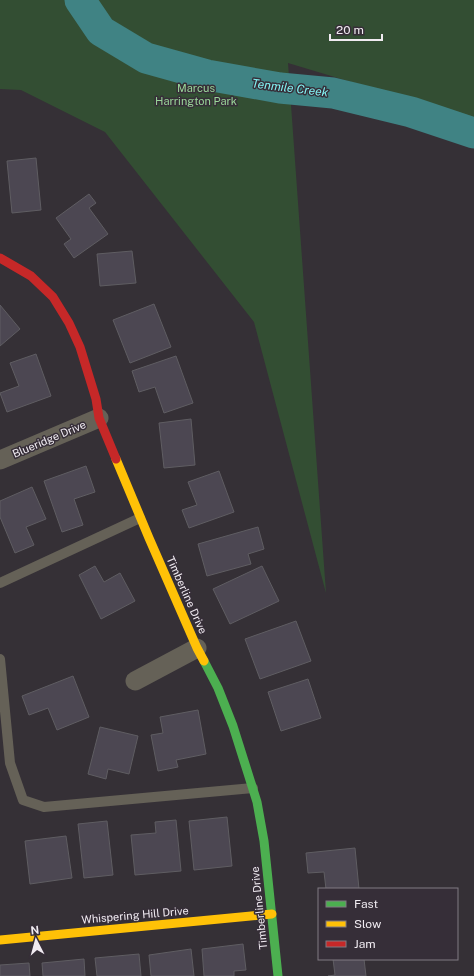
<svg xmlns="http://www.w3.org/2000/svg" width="474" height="976" viewBox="0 0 474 976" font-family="'Public Sans',sans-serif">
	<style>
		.green { fill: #334e33 }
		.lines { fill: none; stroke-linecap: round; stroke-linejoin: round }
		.river { stroke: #408384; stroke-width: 31 }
		.building { fill: #4c4752; stroke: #5f5d62 }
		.lane { stroke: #656157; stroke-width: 10 }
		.street { stroke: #656157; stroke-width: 19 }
		.fast { stroke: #4caf50; stroke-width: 9 }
		.slow { stroke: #ffc107; stroke-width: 9 }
		.jam { stroke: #c62828; stroke-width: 9 }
		.labels { text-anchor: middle; stroke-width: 3; stroke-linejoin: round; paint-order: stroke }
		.park-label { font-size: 11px; fill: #9ad699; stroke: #362e38 }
		.street-label { font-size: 11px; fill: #f0ebf1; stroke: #362e38 }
		.water-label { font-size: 12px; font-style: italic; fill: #83f4f5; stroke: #362e38 }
	</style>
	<rect width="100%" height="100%" fill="#353036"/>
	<path class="green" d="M 0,0 L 474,0 L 474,120 L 468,117 L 288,63 L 326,593 L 254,322 L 105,132 L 21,90 L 0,89 Z"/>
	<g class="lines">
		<path class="river" d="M 80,0 L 101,31 L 146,58 L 207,75 L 280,88 L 333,93 L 411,112 L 474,133"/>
	</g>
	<path class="building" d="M 36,158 L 41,210 L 12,213 L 7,161 Z
		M 89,194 L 96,203 L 89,208 L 108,234 L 74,258 L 64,244 L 71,239 L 56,218 Z
		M 132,251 L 136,283 L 100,286 L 97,254 Z
		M 154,304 L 171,347 L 130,363 L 113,320 Z
		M 0,305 L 20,329 L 0,346 Z
		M 36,354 L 51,396 L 7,412 L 0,393 L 19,386 L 10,363 Z
		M 176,356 L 193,403 L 164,413 L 155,387 L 139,392 L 132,371 Z
		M 191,419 L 195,465 L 164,468 L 159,423 Z
		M 86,466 L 95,492 L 74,499 L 83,525 L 62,532 L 44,481 Z
		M 219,471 L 234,512 L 189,528 L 182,510 L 197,505 L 188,482 Z
		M 32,487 L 46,519 L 26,527 L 34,545 L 15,553 L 0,517 L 0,501 Z
		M 258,527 L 264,549 L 248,554 L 251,564 L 207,576 L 198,544 Z
		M 95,566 L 104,582 L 120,573 L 135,601 L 101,619 L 79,575 Z
		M 262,566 L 279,601 L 230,624 L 213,589 Z
		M 296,621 L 311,661 L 260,679 L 245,639 Z
		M 73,676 L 89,717 L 57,730 L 48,708 L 29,715 L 22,696 Z
		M 308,679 L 321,718 L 281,731 L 268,692 Z
		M 198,710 L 206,754 L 176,760 L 178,767 L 158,771 L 151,735 L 163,733 L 160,717 Z
		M 100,727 L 138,736 L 129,774 L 108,769 L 106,779 L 88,774 Z
		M 227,817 L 232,866 L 194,870 L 189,821 Z
		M 176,820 L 181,871 L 135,875 L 131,835 L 156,833 L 155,822 Z
		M 107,821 L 113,875 L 84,878 L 78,824 Z
		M 66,836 L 72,878 L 30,884 L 25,841 Z
		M 355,848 L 359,889 L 326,889 L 324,872 L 308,873 L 306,853 Z
		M 243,944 L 246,970 L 234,971 L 234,976 L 204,976 L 202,949 Z
		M 191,949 L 194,976 L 151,976 L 149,955 Z
		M 139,954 L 141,976 L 97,976 L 95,958 Z
		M 84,959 L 85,976 L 43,976 L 42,963 Z
		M 333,959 L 364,959 L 366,976 L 328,976 L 335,975 Z
		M 29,963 L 30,976 L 0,976 L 0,965 Z"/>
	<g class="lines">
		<path class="lane" d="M 0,583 L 140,518
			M 0,659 L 10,763 L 23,800 L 44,807 L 253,788"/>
		<path class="street" d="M 0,460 L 99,418
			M 135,681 L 197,648"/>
		<path class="fast" d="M 204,661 L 218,688 L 233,726 L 257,802 L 264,841 L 278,976"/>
		<path class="slow" d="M 116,459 L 149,538 L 197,648 L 204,661
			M 0,940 L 272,914"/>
		<path class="jam" d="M 0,258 L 31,276 L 53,297 L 69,323 L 80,347 L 96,399 L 99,418 L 116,459"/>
	</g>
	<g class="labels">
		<g class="park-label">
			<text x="196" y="92">Marcus<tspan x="196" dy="13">Harrington Park</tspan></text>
		</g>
		<g class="street-label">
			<text transform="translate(49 439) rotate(-23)" y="4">Blueridge Drive</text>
			<text transform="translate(187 595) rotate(66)" y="4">Timberline Drive</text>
			<text transform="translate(259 908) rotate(-96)" y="4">Timberline Drive</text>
			<text transform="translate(135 915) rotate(-5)" y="4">Whispering Hill Drive</text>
		</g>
		<g class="water-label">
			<text transform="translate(290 88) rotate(7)" y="4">Tenmile Creek</text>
		</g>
	</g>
	<rect x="318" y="888" width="140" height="72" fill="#362e38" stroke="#807a82"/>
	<rect x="326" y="901" width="20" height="6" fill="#4caf50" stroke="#807a82"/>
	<text x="354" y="908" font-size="12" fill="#f0ebf1">Fast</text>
	<rect x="326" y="921" width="20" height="6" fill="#ffc107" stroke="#807a82"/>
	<text x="354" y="928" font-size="12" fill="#f0ebf1">Slow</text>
	<rect x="326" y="941" width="20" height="6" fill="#c62828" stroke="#807a82"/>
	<text x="354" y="948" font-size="12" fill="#f0ebf1">Jam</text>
	<g transform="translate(36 940) rotate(354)" stroke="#362e38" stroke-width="3" paint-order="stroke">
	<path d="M0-3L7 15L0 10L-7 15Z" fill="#f0ebf1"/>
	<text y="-6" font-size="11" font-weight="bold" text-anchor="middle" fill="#f0ebf1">N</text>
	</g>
	<path d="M330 34v6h52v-6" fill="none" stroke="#f0ebf1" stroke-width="2"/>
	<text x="336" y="34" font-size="12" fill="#f0ebf1" stroke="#362e38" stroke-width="3" paint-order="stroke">20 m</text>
</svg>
